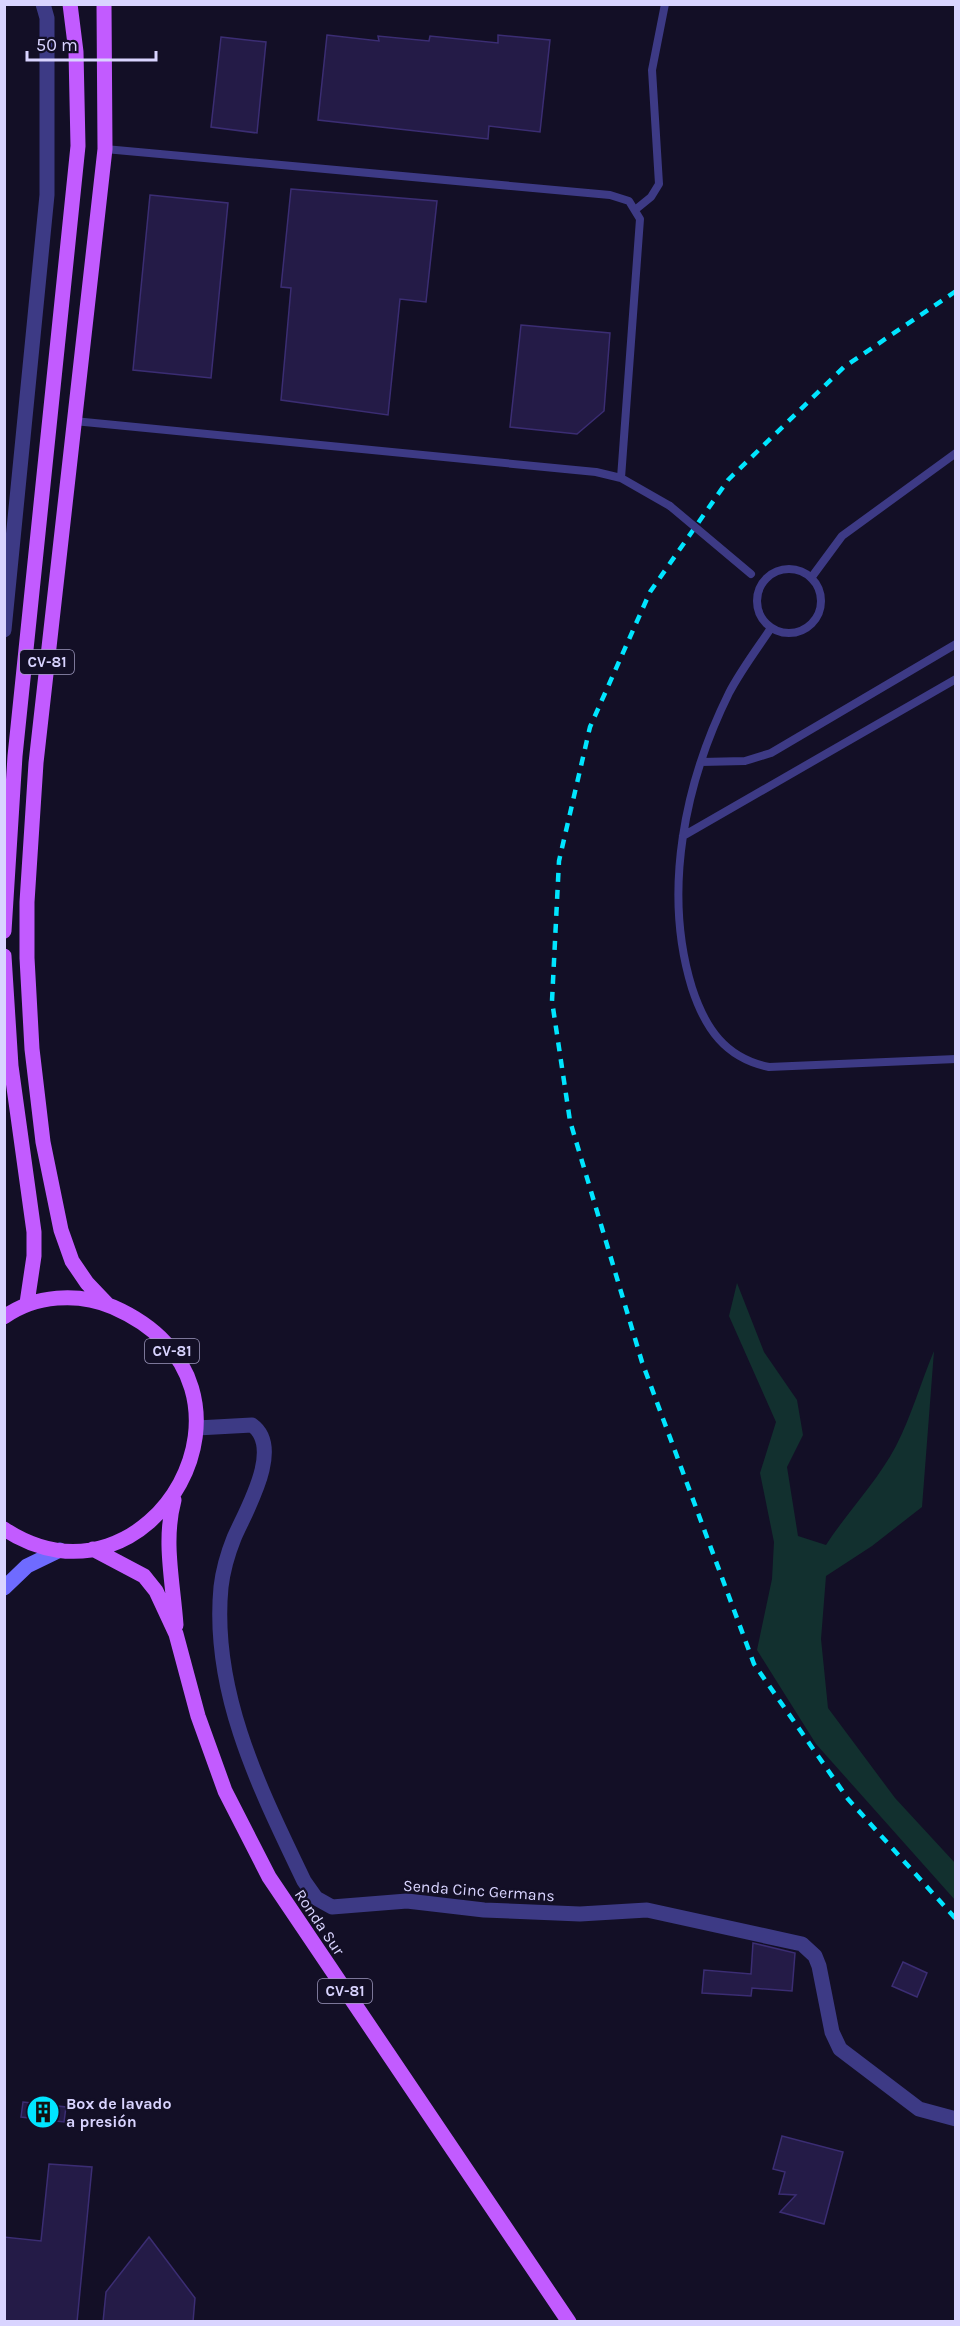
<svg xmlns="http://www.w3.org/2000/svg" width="960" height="2326" viewBox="0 0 960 2326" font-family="Karla,sans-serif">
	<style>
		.green { fill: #12302f }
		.building { fill: #241b47; stroke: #3b2d73; stroke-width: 1.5 }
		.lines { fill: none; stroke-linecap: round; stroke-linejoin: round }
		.lane { stroke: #3d3a85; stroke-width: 8 }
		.street { stroke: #3d3a85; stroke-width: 15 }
		.secondary { stroke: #6f6bff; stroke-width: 15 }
		.primary { stroke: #c25bff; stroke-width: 15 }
		.rail { stroke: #00e5ff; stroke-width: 4.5; stroke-dasharray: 9 8; stroke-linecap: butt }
		.lane-bridge { stroke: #3d3a85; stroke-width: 8 }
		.labels { text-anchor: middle; stroke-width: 4.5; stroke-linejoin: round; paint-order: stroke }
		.shield { fill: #130f26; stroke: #9e99be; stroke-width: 1.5 }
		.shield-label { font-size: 15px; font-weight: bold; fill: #d9d4ff }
		.street-label { font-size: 16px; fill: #d9d4ff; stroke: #130f26 }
		.poi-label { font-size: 16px; font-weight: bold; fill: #d9d4ff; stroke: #130f26; text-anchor: start }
	</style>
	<rect width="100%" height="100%" fill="#130f26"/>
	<path class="green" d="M 737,1283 L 764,1352 L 797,1400 L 803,1435 L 787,1467 L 798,1536 L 826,1545 C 848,1511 877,1482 896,1446 C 911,1417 921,1382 934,1351 L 922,1507 L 872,1546 L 826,1576 L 821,1639 L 828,1708 L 895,1798 L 955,1863 L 955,1900 L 816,1744 L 757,1650 L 772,1579 L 774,1542 L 760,1473 L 776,1422 L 729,1316 Z"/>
	<path class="building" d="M 327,35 L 379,41 L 378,36 L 429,41 L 430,36 L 498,43 L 498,35 L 550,40 L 540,132 L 489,126 L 488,139 L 318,120 Z
		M 221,37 L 266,42 L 257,133 L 211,127 Z
		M 291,189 L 437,201 L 426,302 L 400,299 L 388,415 L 281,400 L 291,288 L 281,287 Z
		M 150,195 L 228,203 L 211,378 L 133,370 Z
		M 521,325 L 610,333 L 604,411 L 577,434 L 510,427 Z
		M 753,1943 L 795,1953 L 792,1991 L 752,1988 L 751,1996 L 702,1993 L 704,1970 L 751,1974 Z
		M 903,1962 L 927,1973 L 917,1997 L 892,1986 Z
		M 23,2102 L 66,2107 L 64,2122 L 21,2117 Z
		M 782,2136 L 843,2152 L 824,2224 L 780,2212 L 796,2195 L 779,2194 L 785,2172 L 773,2169 Z
		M 49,2164 L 92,2167 L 77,2322 L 4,2322 L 4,2237 L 41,2241 Z
		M 149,2237 L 195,2298 L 193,2322 L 103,2322 L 106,2292 Z"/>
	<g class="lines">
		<path class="lane" d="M 105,149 L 610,195 L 629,201 L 640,219 L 621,478
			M 635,210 L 651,197 L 659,184 L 652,70 L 665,4
			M 74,421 L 596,472 L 621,478 L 670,506
			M757 601a32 32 0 1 1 64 0a32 32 0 1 1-64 0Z
			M 811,578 L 842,536 L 956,453
			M 771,628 C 757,649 741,670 729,693 C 685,782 662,891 692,988 C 705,1028 725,1058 769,1067 L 956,1059
			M 701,762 L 745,761 L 771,753 L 956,644
			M 683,836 L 956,679"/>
		<path class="street" d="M 4,630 L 47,195 L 47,18 L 43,4
			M 197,1428 L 252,1425 C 284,1448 245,1512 234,1538 C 228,1553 223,1570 221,1587 C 211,1692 260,1789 304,1881 L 316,1898 L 332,1907 L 407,1901 L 484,1910 L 580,1914 L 647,1910 L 802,1944 L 815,1956 L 819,1966 L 832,2032 L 840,2049 L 919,2109 L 956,2119"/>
		<path class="secondary" d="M 4,1588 L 27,1566 L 60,1550"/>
		<path class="primary" d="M 104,4 L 105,149 L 36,763 L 27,902 L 27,958 L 32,1049 L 43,1142 L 61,1230 L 72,1261 L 87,1283 L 107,1304
			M 4,931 L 15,756 L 78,146 L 76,52 L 70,4
			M 4,956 L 11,1066 L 34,1232 L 34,1256 L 27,1303
			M 4,1317 C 35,1295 78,1292 113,1307 C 291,1385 150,1625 4,1529
			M 174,1500 C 163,1541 173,1582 176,1625
			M 93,1549 L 144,1576 L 156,1591 L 176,1634 L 198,1716 L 225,1791 L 269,1877 L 569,2322"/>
		<path class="rail" d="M 956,291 L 844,367 L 728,480 L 650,592 L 590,727 L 559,861 L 552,1001 L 570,1121 L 642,1362 L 754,1664 L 848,1799 L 956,1919"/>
		<path class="lane-bridge" d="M 670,506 L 751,574"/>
	</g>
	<defs>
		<g id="building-disc" transform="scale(1.725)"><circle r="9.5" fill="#00e5ff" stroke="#130f26"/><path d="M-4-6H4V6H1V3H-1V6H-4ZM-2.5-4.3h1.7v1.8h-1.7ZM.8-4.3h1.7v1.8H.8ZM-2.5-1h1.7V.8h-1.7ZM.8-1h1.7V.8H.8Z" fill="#111"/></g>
	</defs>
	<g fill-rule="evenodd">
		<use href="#building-disc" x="43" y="2112"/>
	</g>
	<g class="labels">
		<g class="shield">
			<rect x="20" y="650" width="54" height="24" rx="4.5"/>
			<rect x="145" y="1339" width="54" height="24" rx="4.5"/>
			<rect x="318" y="1979" width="54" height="24" rx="4.5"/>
		</g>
		<g class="shield-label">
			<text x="47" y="667">CV-81</text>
			<text x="172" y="1356">CV-81</text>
			<text x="345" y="1996">CV-81</text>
		</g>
		<g class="street-label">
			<text transform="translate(479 1890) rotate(4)" y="6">Senda Cinc Germans</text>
			<text transform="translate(320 1922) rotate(56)" y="6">Ronda Sur</text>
		</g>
		<g class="poi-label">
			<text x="66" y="2109">Box de lavado<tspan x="66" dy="18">a presión</tspan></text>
		</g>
	</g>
	<rect width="960" height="2326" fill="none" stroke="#d9d4ff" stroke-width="12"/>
	<path d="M27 51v9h129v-9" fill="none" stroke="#d9d4ff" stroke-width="3"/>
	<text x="36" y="51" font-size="18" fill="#d9d4ff" stroke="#130f26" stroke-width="4.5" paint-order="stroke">50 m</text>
</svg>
